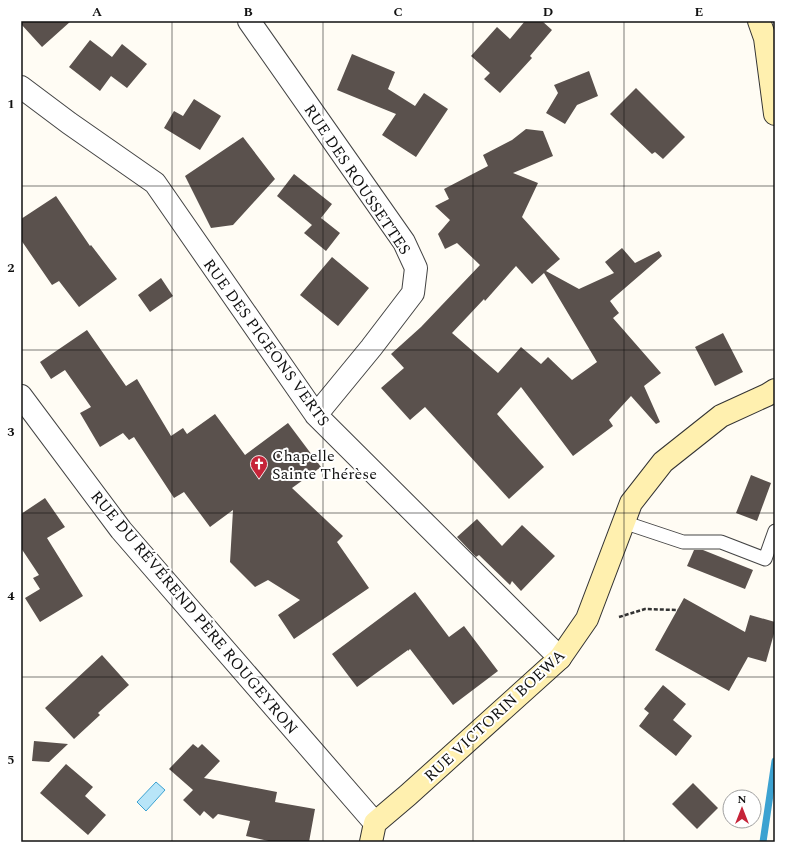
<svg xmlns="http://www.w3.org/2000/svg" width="796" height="863" viewBox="0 0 796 863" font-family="Spectral,serif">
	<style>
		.water { fill: #b8e5f8; stroke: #3ca2d1 }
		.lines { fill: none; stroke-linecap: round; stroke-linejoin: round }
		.stream { stroke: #3ca2d1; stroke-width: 7 }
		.building { fill: #5a514d; fill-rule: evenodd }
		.lane-casing { stroke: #444; stroke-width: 15 }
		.street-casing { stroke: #444; stroke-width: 24 }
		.secondary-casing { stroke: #333; stroke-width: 24 }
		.path { stroke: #333; stroke-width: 2.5; stroke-dasharray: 4 2; stroke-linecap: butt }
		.lane { stroke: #fff; stroke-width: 13 }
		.street { stroke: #fff; stroke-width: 22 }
		.secondary { stroke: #fff0af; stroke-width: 22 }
		.grid { fill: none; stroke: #111; stroke-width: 1; stroke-opacity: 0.55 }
		.labels { text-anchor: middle; stroke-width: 4; stroke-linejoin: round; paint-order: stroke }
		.street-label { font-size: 16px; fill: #111; stroke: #fff }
		.poi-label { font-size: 16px; fill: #111; stroke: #fff; text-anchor: start }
		.neatline { fill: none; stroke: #111; stroke-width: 1.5 }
		.grid-label { font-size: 13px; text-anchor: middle; font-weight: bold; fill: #111 }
	</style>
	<rect width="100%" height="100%" fill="#fffcf4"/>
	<path class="water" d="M 156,782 L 165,790 L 146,811 L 137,802 Z"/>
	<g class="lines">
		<path class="stream" d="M 763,842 L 775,761"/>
	</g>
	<path class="building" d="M 21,21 L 71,21 L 42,47 L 21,24 Z
		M 525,21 L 542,21 L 552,30 L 530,56 L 532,58 L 500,93 L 484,79 L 490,73 L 471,56 L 497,27 L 510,39 Z
		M 90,40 L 112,57 L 122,44 L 147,64 L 127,88 L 111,76 L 100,91 L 69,67 Z
		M 352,54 L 395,72 L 388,89 L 415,106 L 424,93 L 448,109 L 416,157 L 382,135 L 396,114 L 337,90 Z
		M 589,71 L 598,96 L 577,105 L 565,124 L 546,113 L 558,93 L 554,85 Z
		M 636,88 L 685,137 L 663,159 L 655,152 L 652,154 L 610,114 Z
		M 194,99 L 221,116 L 200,150 L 164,128 L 174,111 L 183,116 Z
		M 526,129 L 543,131 L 553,156 L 513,173 L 538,183 L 522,217 L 560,259 L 546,271 L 579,289 L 614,273 L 605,262 L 622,248 L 635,263 L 659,251 L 662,256 L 610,301 L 619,313 L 613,318 L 661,373 L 644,386 L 660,422 L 656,424 L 631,396 L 609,420 L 613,426 L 573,456 L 521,387 L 497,414 L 544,467 L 509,499 L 425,407 L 410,420 L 381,388 L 404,368 L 391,354 L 421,327 L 480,265 L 457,243 L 445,249 L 438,234 L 450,220 L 435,206 L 449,199 L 444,189 L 488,166 L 483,155 L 512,140 ZM 516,266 L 532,284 L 544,273 L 597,362 L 572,380 L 548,357 L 541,364 L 521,347 L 498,373 L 452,333 L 484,299 L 485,301 Z
		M 243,137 L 275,179 L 233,225 L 211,228 L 185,176 Z
		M 294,174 L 332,204 L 321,218 L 340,233 L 326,251 L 304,233 L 312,225 L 277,196 Z
		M 56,196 L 90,246 L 91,245 L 117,279 L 79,307 L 59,281 L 52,285 L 21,240 L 21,219 Z
		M 332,257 L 369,288 L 338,326 L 300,295 Z
		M 161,278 L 173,296 L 150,312 L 138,295 Z
		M 87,330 L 126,386 L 137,379 L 171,436 L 183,428 L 187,434 L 215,414 L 245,455 L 288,423 L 321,467 L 292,488 L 343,536 L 337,542 L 369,588 L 294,639 L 278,615 L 300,600 L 268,580 L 255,587 L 230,562 L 233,510 L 210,527 L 184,492 L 174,498 L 134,437 L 129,440 L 123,433 L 100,447 L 80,413 L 91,407 L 65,370 L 51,379 L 40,362 Z
		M 723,333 L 743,372 L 715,386 L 695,347 Z
		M 751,475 L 771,483 L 757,521 L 736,513 Z
		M 45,498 L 65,527 L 47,538 L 83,596 L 40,622 L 25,598 L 40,589 L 33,578 L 39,575 L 21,548 L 21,514 Z
		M 477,519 L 502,546 L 522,525 L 555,556 L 521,591 L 512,581 L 510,585 L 479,555 L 476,557 L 457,537 Z
		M 694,550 L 703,550 L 753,570 L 745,589 L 687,566 Z
		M 415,592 L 449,637 L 464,626 L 498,671 L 453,705 L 410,649 L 408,651 L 408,650 L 357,687 L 332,654 Z
		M 684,598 L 745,632 L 750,615 L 775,622 L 775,630 L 766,662 L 748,657 L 729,691 L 655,650 Z
		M 102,655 L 129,685 L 98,713 L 100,715 L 74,739 L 45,708 Z
		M 663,685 L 686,704 L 673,720 L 692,736 L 676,756 L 639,726 L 649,713 L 644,709 Z
		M 34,741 L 68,744 L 49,762 L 32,761 Z
		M 193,744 L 198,748 L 202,744 L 220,761 L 204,778 L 277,792 L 275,802 L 315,809 L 309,842 L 273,842 L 246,836 L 250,821 L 218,814 L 213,819 L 204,811 L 200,816 L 183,800 L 193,790 L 169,769 Z
		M 66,764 L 93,787 L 85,796 L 106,815 L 88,835 L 40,793 Z
		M 693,783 L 718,808 L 697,829 L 672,804 Z"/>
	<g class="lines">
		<g class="lane-casing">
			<path id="lane" d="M 623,522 L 683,542 L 721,542 L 765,559 L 775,531"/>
		</g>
		<g class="street-casing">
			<path id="street" d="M 249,21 L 404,242 L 416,268 L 413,293 L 371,348 L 316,415
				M 21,87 L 69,123 L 155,183 L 316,415 L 560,658
				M 21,396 L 121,530 L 375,823"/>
		</g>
		<g class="secondary-casing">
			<path id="secondary" d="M 759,21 L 765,38 L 775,114
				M 371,842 L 375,823 L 408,795 L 560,658 L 587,619 L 631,503 L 663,462 L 721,416 L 767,395 L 775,390"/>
		</g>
		<path class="path" d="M 619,617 L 645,609 L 678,610"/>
		<use href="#lane" class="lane"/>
		<use href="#street" class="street"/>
		<use href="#secondary" class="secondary"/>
	</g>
	<path class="grid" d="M 172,21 L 172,842M 323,21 L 323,842M 473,21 L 473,842M 624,21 L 624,842M 21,186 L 775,186M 21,350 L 775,350M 21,513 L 775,513M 21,677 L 775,677"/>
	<defs>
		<g id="church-pin" transform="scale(0.9)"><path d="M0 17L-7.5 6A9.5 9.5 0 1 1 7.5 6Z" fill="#c62439" stroke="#fff"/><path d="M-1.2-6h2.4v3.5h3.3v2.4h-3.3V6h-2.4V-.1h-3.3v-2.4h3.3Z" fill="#fff"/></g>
	</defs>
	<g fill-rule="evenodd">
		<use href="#church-pin" x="259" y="464"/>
	</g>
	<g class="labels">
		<g class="street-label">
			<text transform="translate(358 179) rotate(56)" y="6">RUE DES ROUSSETTES</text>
			<text transform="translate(267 342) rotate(54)" y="6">RUE DES PIGEONS VERTS</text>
			<text transform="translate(195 612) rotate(50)" y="6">RUE DU RÉVÉREND PÈRE ROUGEYRON</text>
			<text transform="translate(494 715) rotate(-43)" y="6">RUE VICTORIN BOEWA</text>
		</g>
		<g class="poi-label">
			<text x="272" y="461">Chapelle<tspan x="272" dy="18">Sainte Thérèse</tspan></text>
		</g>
	</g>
	<rect width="796" height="863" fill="none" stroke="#ffffff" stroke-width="44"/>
	<g transform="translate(742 809)"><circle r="19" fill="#ffffff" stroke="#a0a0a0"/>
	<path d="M0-3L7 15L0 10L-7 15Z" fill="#c62439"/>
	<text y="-6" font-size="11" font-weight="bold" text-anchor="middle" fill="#111111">N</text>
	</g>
	<rect x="22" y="22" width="752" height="819" class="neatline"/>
	<g class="grid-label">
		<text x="97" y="16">A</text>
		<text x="248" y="16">B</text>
		<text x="398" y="16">C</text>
		<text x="548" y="16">D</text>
		<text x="699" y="16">E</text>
		<text x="11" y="108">1</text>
		<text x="11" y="272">2</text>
		<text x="11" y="436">3</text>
		<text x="11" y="600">4</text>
		<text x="11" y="764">5</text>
	</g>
</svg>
